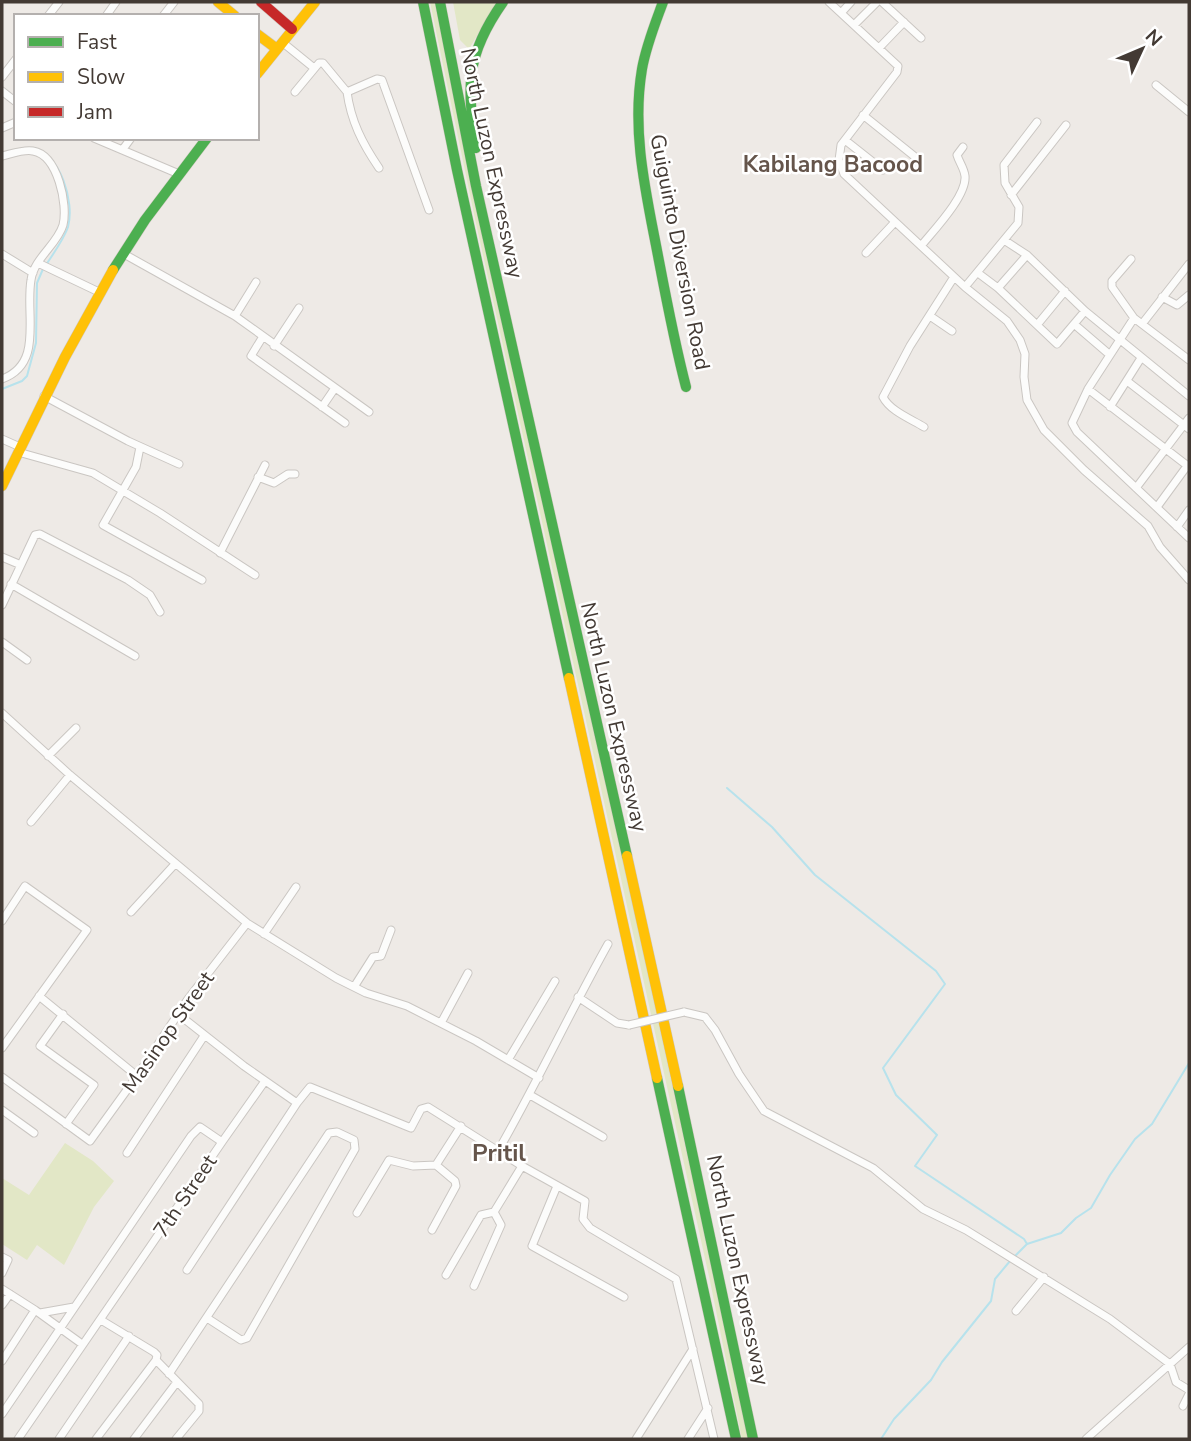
<svg xmlns="http://www.w3.org/2000/svg" width="1191" height="1441" viewBox="0 0 1191 1441" font-family="'Nunito Sans',sans-serif">
	<style>
		.green { fill: #e2e7c6 }
		.lines { fill: none; stroke-linecap: round; stroke-linejoin: round }
		.stream { stroke: #b7e2ec; stroke-width: 2 }
		.street-casing { stroke: #cac6c2; stroke-width: 9 }
		.fast-casing { stroke: #cfc7bf; stroke-width: 11 }
		.slow-casing { stroke: #cfc7bf; stroke-width: 11 }
		.jam-casing { stroke: #cfc7bf; stroke-width: 11 }
		.street { stroke: #fcfcfb; stroke-width: 7 }
		.fast { stroke: #4caf50; stroke-width: 10 }
		.slow { stroke: #ffc107; stroke-width: 10 }
		.jam { stroke: #c62828; stroke-width: 10 }
		.street-bridge-casing { stroke: #cac6c2; stroke-width: 9; stroke-linecap: butt }
		.street-bridge { stroke: #fcfcfb; stroke-width: 7 }
		.labels { text-anchor: middle; stroke-width: 5; stroke-linejoin: round; paint-order: stroke }
		.street-label { font-size: 21px; fill: #433a34; stroke: #fff }
		.neighbourhood-label { font-size: 23px; font-weight: bold; fill: #65554b; stroke: #fff }
		.quarter-label { font-size: 24px; font-weight: bold; fill: #65554b; stroke: #fff }
	</style>
	<rect width="100%" height="100%" fill="#eeeae6"/>
	<path class="green" d="M 430,2 L 437,2 L 749,1439 L 742,1439 L 710,1281 L 475,219 Z
		M 453,2 L 497,2 L 469,49 L 460,40 Z
		M 65,1143 L 93,1161 L 114,1181 L 94,1207 L 64,1265 L 37,1245 L 27,1260 L 2,1244 L 2,1178 L 29,1195 Z"/>
	<g class="lines">
		<path class="stream" d="M 34,148 C 60,154 75,202 68,227 C 64,239 53,254 46,265
			M 2,389 L 22,381 L 27,376 L 36,343 L 37,283 L 43,269
			M 727,788 L 772,827 L 815,875 L 936,971 L 945,984 L 883,1068 L 896,1095 L 937,1135 L 915,1166 L 1024,1239 L 1027,1244
			M 1014,1257 L 1027,1244 L 1061,1233 L 1076,1218 L 1091,1208 L 1110,1175 L 1135,1139 L 1152,1124 L 1189,1063
			M 881,1439 L 894,1419 L 931,1380 L 942,1362 L 991,1301 L 995,1279 L 1010,1261"/>
		<g class="street-casing">
			<path id="street" d="M 829,2 L 898,66 L 897,72 L 841,145 L 839,160 L 844,174 L 965,287 L 1007,321 L 1020,340 L 1025,354 L 1024,377 L 1027,400 L 1044,430 L 1084,470 L 1148,526 L 1160,547 L 1189,580
				M 882,2 L 921,38
				M 841,13 L 851,2
				M 48,16 L 59,2
				M 106,16 L 116,2
				M 163,16 L 174,2
				M 854,25 L 877,2
				M 282,42 L 314,68
				M 879,48 L 904,22
				M 2,77 L 16,59
				M 1156,85 L 1189,112
				M 2,91 L 16,102
				M 295,92 L 319,63 L 323,63 L 347,92 L 377,79 L 382,80 L 429,210
				M 347,92 C 351,121 362,143 379,168
				M 863,115 L 914,156
				M 2,128 L 16,122
				M 94,138 L 179,174
				M 845,140 L 883,170
				M 123,149 L 131,138
				M 2,156 C 11,154 24,149 33,151 C 58,155 68,205 63,225 C 57,245 34,258 31,280 C 25,315 44,364 2,379
				M 1011,195 L 1066,125
				M 1004,240 L 1027,255 L 1085,311 L 1189,396
				M 921,246 C 933,231 967,196 965,176 C 964,168 959,162 957,155 L 963,147
				M 866,253 L 895,222
				M 2,254 L 33,273
				M 124,254 L 235,316 L 369,412
				M 1131,259 L 1112,281 L 1112,287 L 1134,318 L 1189,360
				M 38,263 L 101,293
				M 978,273 L 998,288 L 1057,344 L 1085,311
				M 965,287 L 1018,223 L 1019,207 L 1005,183 L 1004,165 L 1037,122
				M 998,288 L 1027,255
				M 1162,297 L 1177,305 L 1189,295
				M 235,316 L 256,282
				M 930,316 L 952,331
				M 1134,318 L 1088,389 L 1072,423 L 1077,432 L 1189,538
				M 1074,324 L 1110,355
				M 1142,324 L 1189,264
				M 1037,325 L 1065,291
				M 262,338 L 251,356 L 345,423
				M 274,346 L 299,308
				M 1127,381 L 1189,429
				M 1088,389 L 1189,467
				M 44,396 L 128,441 L 179,464
				M 322,407 L 335,388
				M 1110,407 L 1141,358
				M 924,427 C 911,419 890,411 883,397 L 910,346 L 954,277
				M 2,439 L 20,447
				M 140,447 L 136,467 L 103,525 L 202,580
				M 18,452 L 93,473 L 160,513 L 255,575
				M 258,477 L 274,483 L 288,474 L 295,474
				M 1136,488 L 1189,418
				M 1157,507 L 1187,466
				M 1177,527 L 1189,510
				M 220,553 L 265,465
				M 2,557 L 21,565
				M 11,584 L 135,656
				M 2,605 L 35,535 L 40,534 L 128,580 L 150,595 L 160,612
				M 2,642 L 27,660
				M 2,713 L 70,775 L 247,923 L 336,978 L 366,993 L 407,1006 L 476,1041 L 539,1078
				M 48,756 L 76,728
				M 31,822 L 70,775
				M 131,912 L 175,864
				M 2,921 L 25,886 L 87,930 L 2,1048
				M 264,934 L 296,887
				M 354,987 L 373,957 L 381,956 L 391,930
				M 39,996 L 137,1076
				M 578,997 L 617,1023 L 629,1025
				M 684,1012 L 705,1017 L 715,1030 L 739,1074 L 764,1111 L 873,1168 L 923,1209 L 966,1230 L 1110,1319 L 1170,1364 L 1176,1382 L 1189,1390
				M 63,1014 L 40,1046 L 94,1085 L 66,1124
				M 178,1014 L 244,1066 L 297,1103
				M 441,1023 L 468,973
				M 508,1060 L 555,981
				M 2,1077 L 90,1141 L 137,1076 L 188,999 L 247,923
				M 530,1095 L 603,1137
				M 2,1110 L 34,1133
				M 222,1142 L 265,1081
				M 498,1151 C 537,1083 570,1012 608,944
				M 127,1153 L 204,1036
				M 557,1186 L 532,1246 L 624,1297
				M 357,1213 L 389,1160 L 413,1166 L 436,1165 L 461,1126
				M 432,1230 L 456,1186 L 455,1181 L 436,1165
				M 2,1257 L 8,1260 L 2,1273
				M 187,1270 L 297,1103 L 310,1087 L 411,1128 L 421,1109 L 428,1107 L 522,1166 L 585,1201 L 583,1219 L 590,1228 L 676,1279 L 714,1439
				M 446,1275 L 481,1215 L 494,1212 L 522,1166
				M 474,1286 L 501,1225 L 494,1212
				M 2,1289 L 35,1310 L 82,1344
				M 2,1305 L 10,1294
				M 1016,1311 L 1044,1277
				M 40,1313 L 74,1307
				M 101,1320 L 154,1352 L 157,1355 L 156,1360 L 199,1404 L 199,1411 L 176,1439
				M 2,1361 L 35,1310
				M 169,1374 L 329,1133 L 337,1132 L 354,1140 L 355,1149 L 247,1338 L 241,1340 L 207,1318
				M 1183,1406 L 1189,1394
				M 2,1414 L 191,1136 L 200,1127 L 222,1142 L 18,1439
				M 59,1439 L 129,1336
				M 96,1439 L 156,1360
				M 134,1439 L 177,1382
				M 636,1439 L 693,1349
				M 688,1439 L 708,1408
				M 1086,1439 L 1189,1347"/>
		</g>
		<g class="fast-casing">
			<path id="fast" d="M 423,2 L 457,170 L 569,678
				M 440,2 L 476,186 L 627,856
				M 663,2 C 655,24 646,46 642,69 C 631,134 647,197 659,261 C 667,303 675,345 686,387
				M 476,148 C 467,85 465,56 503,2
				M 113,270 L 145,220 L 207,138
				M 657,1078 L 736,1439
				M 678,1086 L 753,1439"/>
		</g>
		<g class="slow-casing">
			<path id="slow" d="M 218,2 L 235,16
				M 257,34 L 277,49
				M 257,74 L 315,2
				M 2,486 L 65,357 L 113,270
				M 569,678 L 657,1078
				M 627,856 L 678,1086"/>
		</g>
		<g class="jam-casing">
			<path id="jam" d="M 261,2 L 292,29"/>
		</g>
		<use href="#street" class="street"/>
		<use href="#fast" class="fast"/>
		<use href="#slow" class="slow"/>
		<use href="#jam" class="jam"/>
		<g class="street-bridge-casing">
			<path id="street-bridge" d="M 629,1025 L 684,1012"/>
		</g>
		<use href="#street-bridge" class="street-bridge"/>
	</g>
	<g class="labels">
		<g class="street-label">
			<text transform="translate(492 163) rotate(78)" y="7">North Luzon Expressway</text>
			<text transform="translate(680 252) rotate(79)" y="7">Guiguinto Diversion Road</text>
			<text transform="translate(614 717) rotate(77)" y="7">North Luzon Expressway</text>
			<text transform="translate(168 1032) rotate(-55)" y="7">Masinop Street</text>
			<text transform="translate(185 1196) rotate(-56)" y="7">7th Street</text>
			<text transform="translate(738 1270) rotate(78)" y="7">North Luzon Expressway</text>
		</g>
		<g class="neighbourhood-label">
			<text x="833" y="172">Kabilang Bacood</text>
		</g>
		<g class="quarter-label">
			<text x="499" y="1161">Pritil</text>
		</g>
	</g>
	<rect width="1191" height="1441" fill="none" stroke="#433a34" stroke-width="7"/>
	<rect x="14" y="14" width="245" height="126" fill="#ffffff" stroke="#b4b0ae" stroke-width="2"/>
	<rect x="28" y="37" width="35" height="10" fill="#4caf50" stroke="#b4b0ae" stroke-width="2"/>
	<text x="77" y="49" font-size="21" fill="#433a34">Fast</text>
	<rect x="28" y="72" width="35" height="10" fill="#ffc107" stroke="#b4b0ae" stroke-width="2"/>
	<text x="77" y="84" font-size="21" fill="#433a34">Slow</text>
	<rect x="28" y="107" width="35" height="10" fill="#c62828" stroke="#b4b0ae" stroke-width="2"/>
	<text x="77" y="119" font-size="21" fill="#433a34">Jam</text>
	<g transform="translate(1142 49) rotate(46)" stroke="#ffffff" stroke-width="5" paint-order="stroke">
	<path d="M0-5L12 26L0 18L-12 26Z" fill="#433a34"/>
	<text y="-10" font-size="19" font-weight="bold" text-anchor="middle" fill="#433a34">N</text>
	</g>
</svg>
